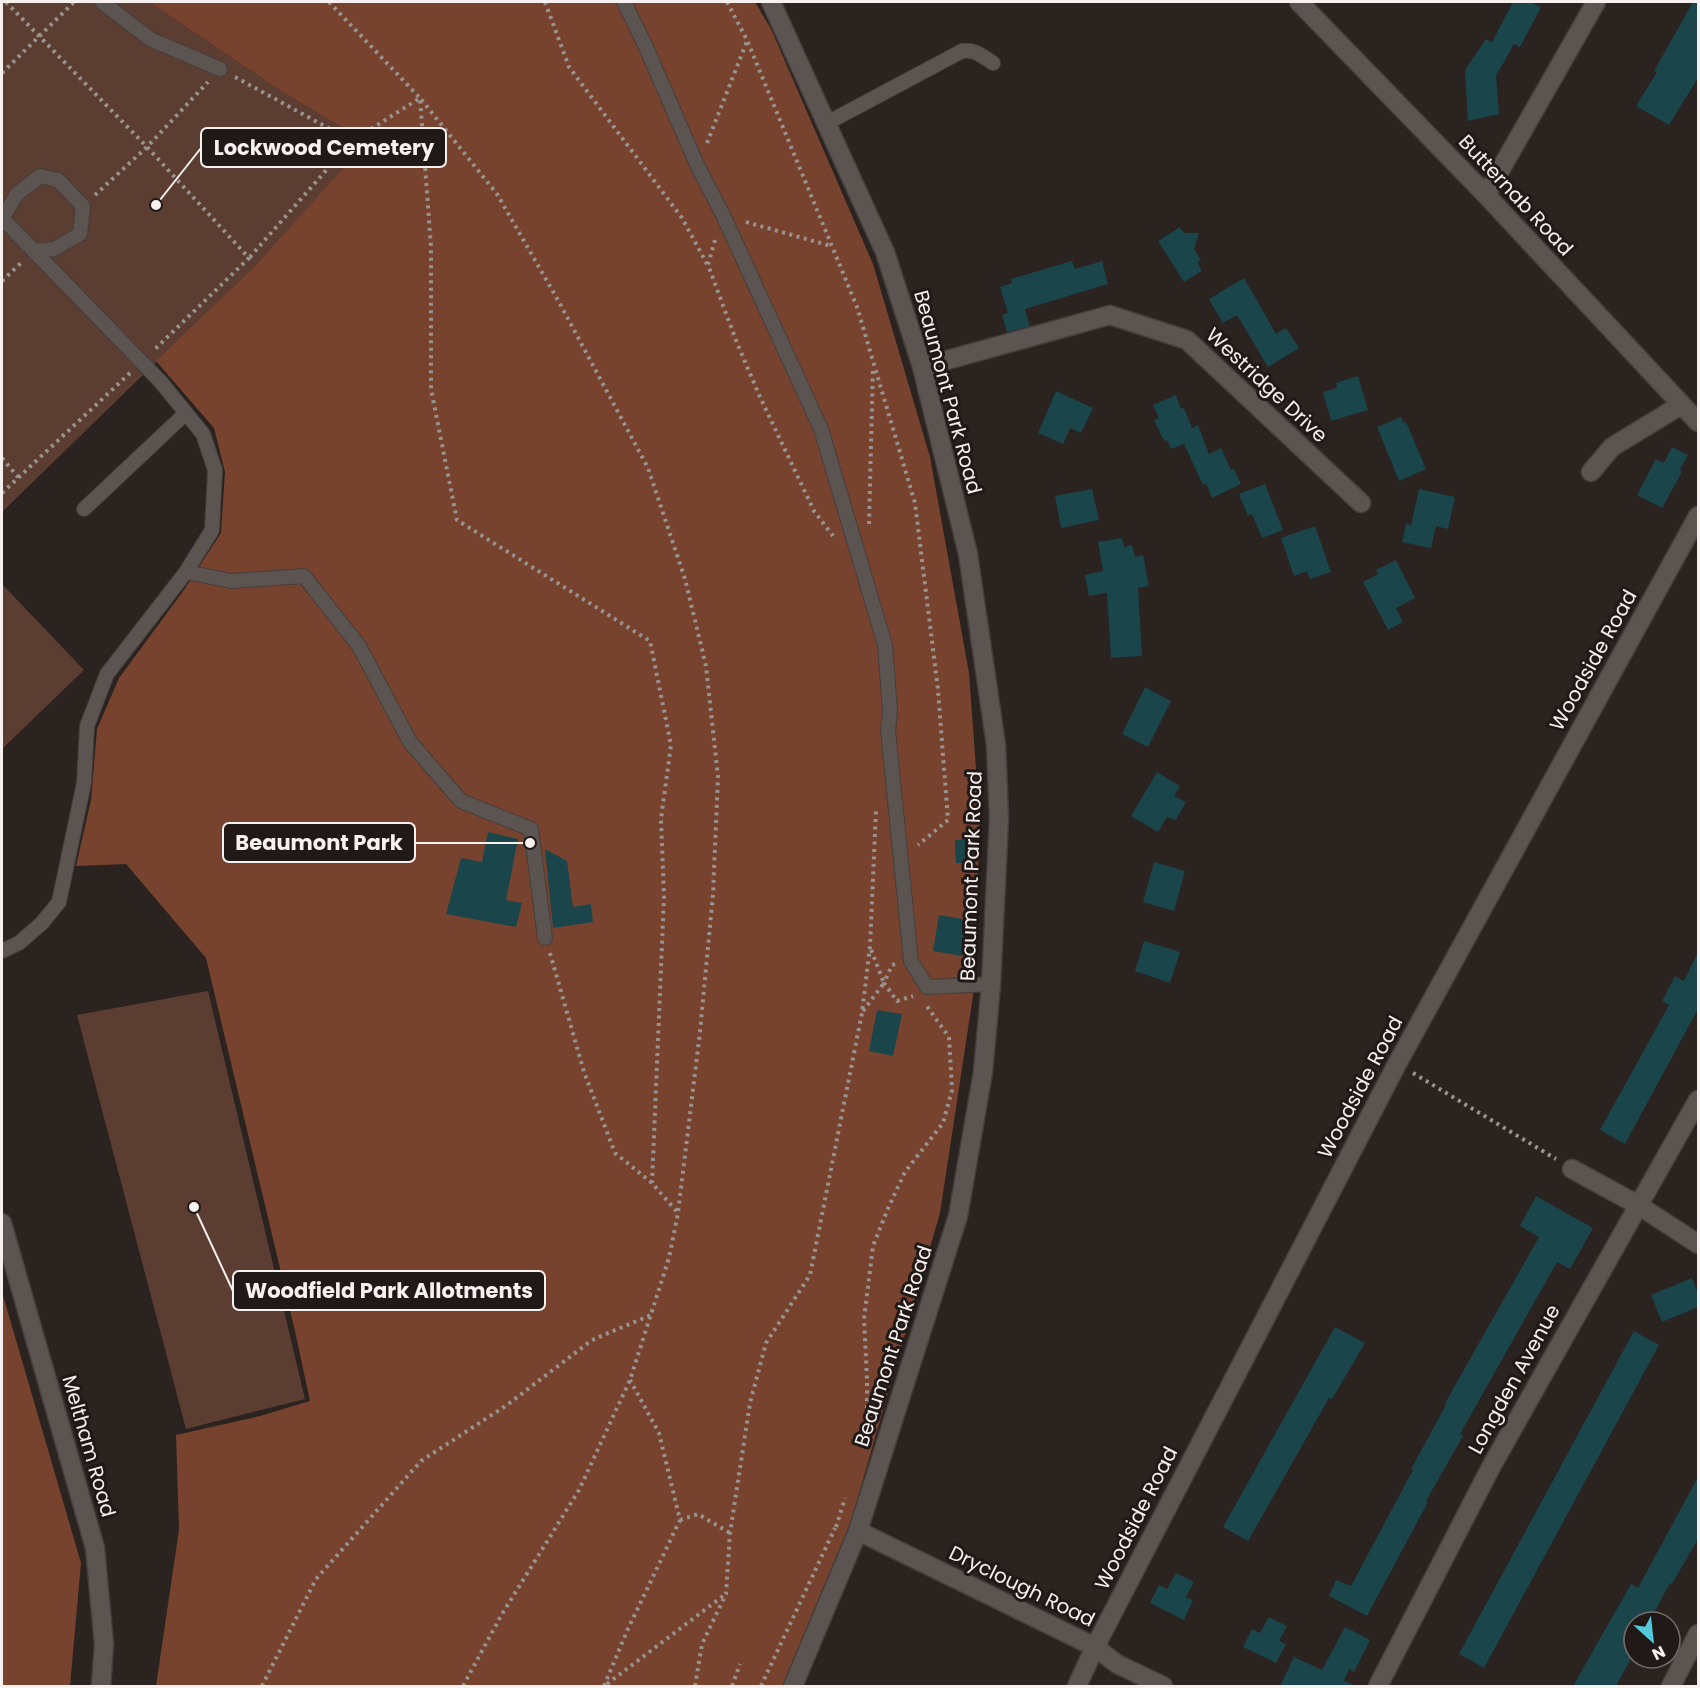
<svg xmlns="http://www.w3.org/2000/svg" width="1700" height="1688" viewBox="0 0 1700 1688" font-family="Poppins,sans-serif">
	<style>
		.green { fill: #5c3d31 }
		.forest { fill: #78432e }
		.building { fill: #1a454b }
		.lines { fill: none; stroke-linecap: round; stroke-linejoin: round }
		.lane-casing { stroke: #443e3c; stroke-width: 16 }
		.street-casing { stroke: #443e3c; stroke-width: 21 }
		.secondary-casing { stroke: #443e3c; stroke-width: 21 }
		.path { stroke: #999390; stroke-width: 4; stroke-dasharray: 3 4.5; stroke-linecap: butt }
		.lane { stroke: #5c5451; stroke-width: 14 }
		.street { stroke: #5c5451; stroke-width: 18 }
		.secondary { stroke: #5c5451; stroke-width: 18 }
		.labels { text-anchor: middle; stroke-width: 6; stroke-linejoin: round; paint-order: stroke }
		.street-label { font-size: 20px; fill: #f6f1ef; stroke: #201917 }
		.leader { fill: none; stroke: #f6f1ef; stroke-width: 2 }
		.callout-dot { fill: #f6f1ef; stroke: #201917; stroke-width: 2 }
		.callout { fill: #201917; stroke: #f6f1ef; stroke-width: 2 }
		.callout-label { font-size: 21px; text-anchor: middle; font-weight: bold; fill: #f6f1ef }
	</style>
	<rect width="100%" height="100%" fill="#2a2320"/>
	<path class="green" d="M 2,2 L 149,2 L 281,91 L 368,142 L 253,268 L 2,512 Z
		M 2,584 L 84,670 L 2,749 Z
		M 208,991 L 305,1399 L 186,1429 L 77,1015 Z"/>
	<path class="forest" d="M 149,2 L 755,2 L 771,29 L 873,264 L 930,457 L 969,673 L 980,823 L 973,996 L 940,1213 L 840,1559 L 784,1686 L 156,1686 L 179,1530 L 176,1435 L 260,1416 L 310,1401 L 295,1331 L 206,958 L 126,864 L 76,866 L 91,800 L 97,729 L 119,678 L 184,590 L 221,533 L 225,472 L 214,428 L 156,361 L 253,268 L 367,142 L 281,91 Z
		M 2,1292 L 81,1563 L 70,1686 L 2,1686 Z"/>
	<path class="building" d="M 1513,2 L 1530,2 L 1541,7 L 1520,47 L 1514,44 L 1496,76 L 1499,114 L 1468,121 L 1465,70 L 1486,39 L 1492,42 Z
		M 1693,2 L 1698,2 L 1698,78 L 1669,125 L 1636,106 L 1657,72 L 1654,71 Z
		M 1180,227 L 1184,233 L 1199,233 L 1194,249 L 1201,260 L 1197,262 L 1202,271 L 1184,282 L 1158,241 Z
		M 1072,261 L 1075,269 L 1102,261 L 1108,284 L 1025,309 L 1030,326 L 1007,332 L 1002,315 L 1008,313 L 1000,287 L 1012,283 L 1011,279 Z
		M 1244,278 L 1276,334 L 1286,328 L 1299,348 L 1268,367 L 1237,315 L 1223,323 L 1209,299 Z
		M 1358,376 L 1368,410 L 1331,421 L 1323,392 L 1337,388 L 1336,383 Z
		M 1056,391 L 1093,408 L 1081,433 L 1070,428 L 1063,444 L 1038,433 Z
		M 1176,395 L 1181,409 L 1184,408 L 1192,428 L 1198,425 L 1209,454 L 1221,448 L 1231,470 L 1234,469 L 1241,484 L 1212,498 L 1206,483 L 1203,485 L 1184,444 L 1171,449 L 1167,440 L 1164,441 L 1154,420 L 1159,418 L 1153,405 Z
		M 1401,417 L 1404,423 L 1406,422 L 1426,469 L 1399,481 L 1377,427 Z
		M 1672,447 L 1688,455 L 1680,469 L 1682,472 L 1662,508 L 1637,495 L 1656,459 L 1664,463 Z
		M 1265,484 L 1283,530 L 1262,538 L 1252,514 L 1248,516 L 1239,494 Z
		M 1092,489 L 1099,520 L 1061,528 L 1055,496 Z
		M 1419,489 L 1455,497 L 1448,529 L 1436,526 L 1431,548 L 1402,542 L 1406,524 L 1411,525 Z
		M 1315,526 L 1331,572 L 1310,579 L 1307,571 L 1294,576 L 1281,538 Z
		M 1122,538 L 1124,547 L 1132,545 L 1135,557 L 1143,555 L 1149,586 L 1138,588 L 1142,656 L 1111,658 L 1107,593 L 1089,596 L 1085,575 L 1103,571 L 1098,542 Z
		M 1396,560 L 1415,598 L 1396,608 L 1403,622 L 1388,630 L 1363,582 L 1378,574 L 1376,570 Z
		M 1145,687 L 1171,701 L 1148,747 L 1122,734 Z
		M 1157,772 L 1180,786 L 1174,796 L 1186,802 L 1176,820 L 1167,817 L 1158,832 L 1131,816 Z
		M 488,832 L 518,839 L 506,900 L 522,903 L 516,927 L 446,914 L 461,858 L 482,862 Z
		M 977,839 L 978,862 L 956,863 L 955,840 Z
		M 545,849 L 567,861 L 573,907 L 591,904 L 593,922 L 553,928 Z
		M 1154,862 L 1185,871 L 1174,911 L 1143,902 Z
		M 939,915 L 969,920 L 968,926 L 980,928 L 975,955 L 963,953 L 962,956 L 933,951 Z
		M 1144,941 L 1180,952 L 1170,983 L 1135,971 Z
		M 1698,952 L 1698,1009 L 1625,1144 L 1600,1130 L 1669,1005 L 1662,1001 L 1675,976 L 1684,981 Z
		M 877,1010 L 902,1014 L 893,1056 L 869,1051 Z
		M 1536,1196 L 1593,1228 L 1570,1269 L 1557,1262 L 1460,1434 L 1463,1436 L 1426,1501 L 1428,1502 L 1367,1616 L 1329,1596 L 1336,1580 L 1351,1586 L 1413,1470 L 1411,1469 L 1446,1405 L 1444,1405 L 1539,1237 L 1520,1226 Z
		M 1692,1278 L 1698,1293 L 1698,1307 L 1662,1322 L 1651,1295 Z
		M 1335,1327 L 1365,1343 L 1332,1399 L 1329,1398 L 1248,1541 L 1223,1527 Z
		M 1634,1331 L 1659,1345 L 1484,1668 L 1459,1654 Z
		M 1698,1477 L 1698,1539 L 1672,1584 L 1670,1583 L 1649,1622 L 1634,1622 L 1634,1653 L 1616,1686 L 1573,1686 L 1631,1584 L 1638,1588 Z
		M 1176,1573 L 1194,1582 L 1186,1597 L 1193,1600 L 1184,1620 L 1150,1603 L 1159,1585 L 1167,1589 Z
		M 1269,1617 L 1287,1626 L 1279,1641 L 1286,1644 L 1276,1663 L 1243,1647 L 1252,1629 L 1260,1633 Z
		M 1345,1627 L 1370,1640 L 1354,1672 L 1349,1669 L 1344,1681 L 1356,1686 L 1280,1686 L 1294,1657 L 1322,1670 Z"/>
	<g class="lines">
		<g class="lane-casing">
			<path id="lane" d="M 102,2 L 150,39 L 220,69
				M 624,2 L 645,45 L 698,167 L 723,215 L 821,429 L 885,645 L 890,711 L 888,731 L 911,961 L 927,987 L 991,984
				M 827,123 L 962,51 C 975,49 982,56 993,63
				M 2,218 L 160,381 L 203,434 L 215,470 L 212,530 L 186,572 L 107,674 L 87,726 L 84,783 L 59,902 L 42,923 L 19,943 L 2,951
				M 2,219 L 17,194 L 40,176 L 58,180 L 83,206 L 80,234 L 54,249 L 34,251
				M 84,509 L 186,413
				M 186,572 L 231,581 L 304,576 L 359,646 L 410,742 L 461,801 L 531,829 L 545,938"/>
		</g>
		<g class="street-casing">
			<path id="street" d="M 771,2 L 885,252 L 922,367 L 968,554 L 996,745 L 999,818 L 991,984 L 983,1072 L 958,1216 L 858,1531 L 793,1686
				M 1299,2 L 1486,195 L 1698,422
				M 1486,195 L 1596,2
				M 922,367 L 1110,315 L 1187,340 L 1361,503
				M 1591,472 L 1612,447 L 1681,405
				M 1572,1169 L 1638,1205 L 1698,1244
				M 858,1531 L 1095,1647 L 1117,1664 L 1163,1686
				M 1077,1686 L 1095,1647 L 1397,1064 L 1698,516
				M 1378,1686 L 1491,1467 L 1698,1100
				M 1671,1686 L 1698,1634"/>
		</g>
		<g class="secondary-casing">
			<path id="secondary" d="M 2,1223 L 95,1548 L 104,1644 L 101,1686"/>
		</g>
		<path class="path" d="M 6,2 L 147,147 L 249,258 L 153,351
			M 329,2 L 420,98 L 431,247 L 431,389 L 457,520 L 650,641 L 671,745 L 661,819 L 664,897 L 652,1183
			M 545,2 L 569,67 L 682,218 L 707,264
			M 727,2 L 747,40 L 857,307 L 915,503 L 938,690 L 948,820 L 918,845
			M 2,73 L 74,2
			M 235,77 L 352,141 L 249,258
			M 352,141 L 420,98 L 497,194 L 559,302 L 648,468 L 685,579 L 706,666 L 718,777 L 713,894 L 700,1032 L 678,1213 L 669,1258 L 630,1380 L 579,1490 L 502,1614 L 463,1686
			M 707,143 L 747,41
			M 95,195 L 147,147 L 208,82
			M 746,222 L 831,246
			M 715,240 L 708,265 L 737,343 L 760,397 L 814,511 L 833,536
			M 2,281 L 23,261
			M 2,458 L 18,477
			M 2,493 L 130,373
			M 869,524 L 873,367
			M 550,953 L 584,1072 L 615,1153 L 652,1183 L 678,1213
			M 895,964 L 892,965 L 884,983 L 897,1001 L 913,996
			M 863,1011 L 884,983 L 870,947
			M 1413,1073 L 1556,1159
			M 867,1431 L 867,1379 L 864,1319 L 873,1246 L 889,1206 L 905,1172 L 943,1123 L 952,1090 L 949,1037 L 926,1005
			M 680,1520 L 698,1514 L 730,1533
			M 836,1527 L 845,1498
			M 607,1684 L 723,1596
			M 262,1686 L 316,1579 L 421,1461 L 507,1405 L 592,1340 L 651,1315
			M 604,1686 L 627,1631 L 680,1520 L 659,1433 L 630,1380
			M 695,1686 L 702,1644 L 726,1594 L 730,1533 L 750,1403 L 766,1343 L 810,1275 L 862,1013 L 870,946 L 876,810
			M 732,1686 L 740,1664
			M 761,1686 L 835,1528"/>
		<use href="#lane" class="lane"/>
		<use href="#street" class="street"/>
		<use href="#secondary" class="secondary"/>
	</g>
	<g class="labels">
		<g class="street-label">
			<text transform="translate(1516 195) rotate(47)" y="7">Butternab Road</text>
			<text transform="translate(1267 385) rotate(43)" y="7">Westridge Drive</text>
			<text transform="translate(948 392) rotate(75)" y="7">Beaumont Park Road</text>
			<text transform="translate(1593 660) rotate(-61)" y="7">Woodside Road</text>
			<text transform="translate(971 876) rotate(-88)" y="7">Beaumont Park Road</text>
			<text transform="translate(1360 1087) rotate(-62)" y="7">Woodside Road</text>
			<text transform="translate(893 1346) rotate(-72)" y="7">Beaumont Park Road</text>
			<text transform="translate(1514 1379) rotate(-61)" y="7">Longden Avenue</text>
			<text transform="translate(89 1446) rotate(74)" y="7">Meltham Road</text>
			<text transform="translate(1136 1518) rotate(-63)" y="7">Woodside Road</text>
			<text transform="translate(1022 1586) rotate(26)" y="7">Dryclough Road</text>
		</g>
	</g>
	<path class="leader" d="M156 205L201 148M530 843L415 843M194 1207L233 1291"/>
	<g class="callout-dot">
		<circle cx="156" cy="205" r="6"/>
		<circle cx="530" cy="843" r="6"/>
		<circle cx="194" cy="1207" r="6"/>
	</g>
	<g class="callout">
		<rect x="201" y="128" width="245" height="39" rx="6"/>
		<rect x="223" y="823" width="192" height="39" rx="6"/>
		<rect x="233" y="1271" width="312" height="39" rx="6"/>
	</g>
	<g class="callout-label">
		<text x="324" y="155">Lockwood Cemetery</text>
		<text x="319" y="850">Beaumont Park</text>
		<text x="389" y="1298">Woodfield Park Allotments</text>
	</g>
	<rect width="1700" height="1688" fill="none" stroke="#f6f1ef" stroke-width="6"/>
	<g transform="translate(1652 1640) rotate(153)"><circle r="28" fill="#201917" stroke="#766f6d" stroke-width="1.5"/>
	<path d="M0-4.5L10 22L0 15L-10 22Z" fill="#53cadc"/>
	<text y="-9" font-size="16" font-weight="bold" text-anchor="middle" fill="#f6f1ef">N</text>
	</g>
</svg>
